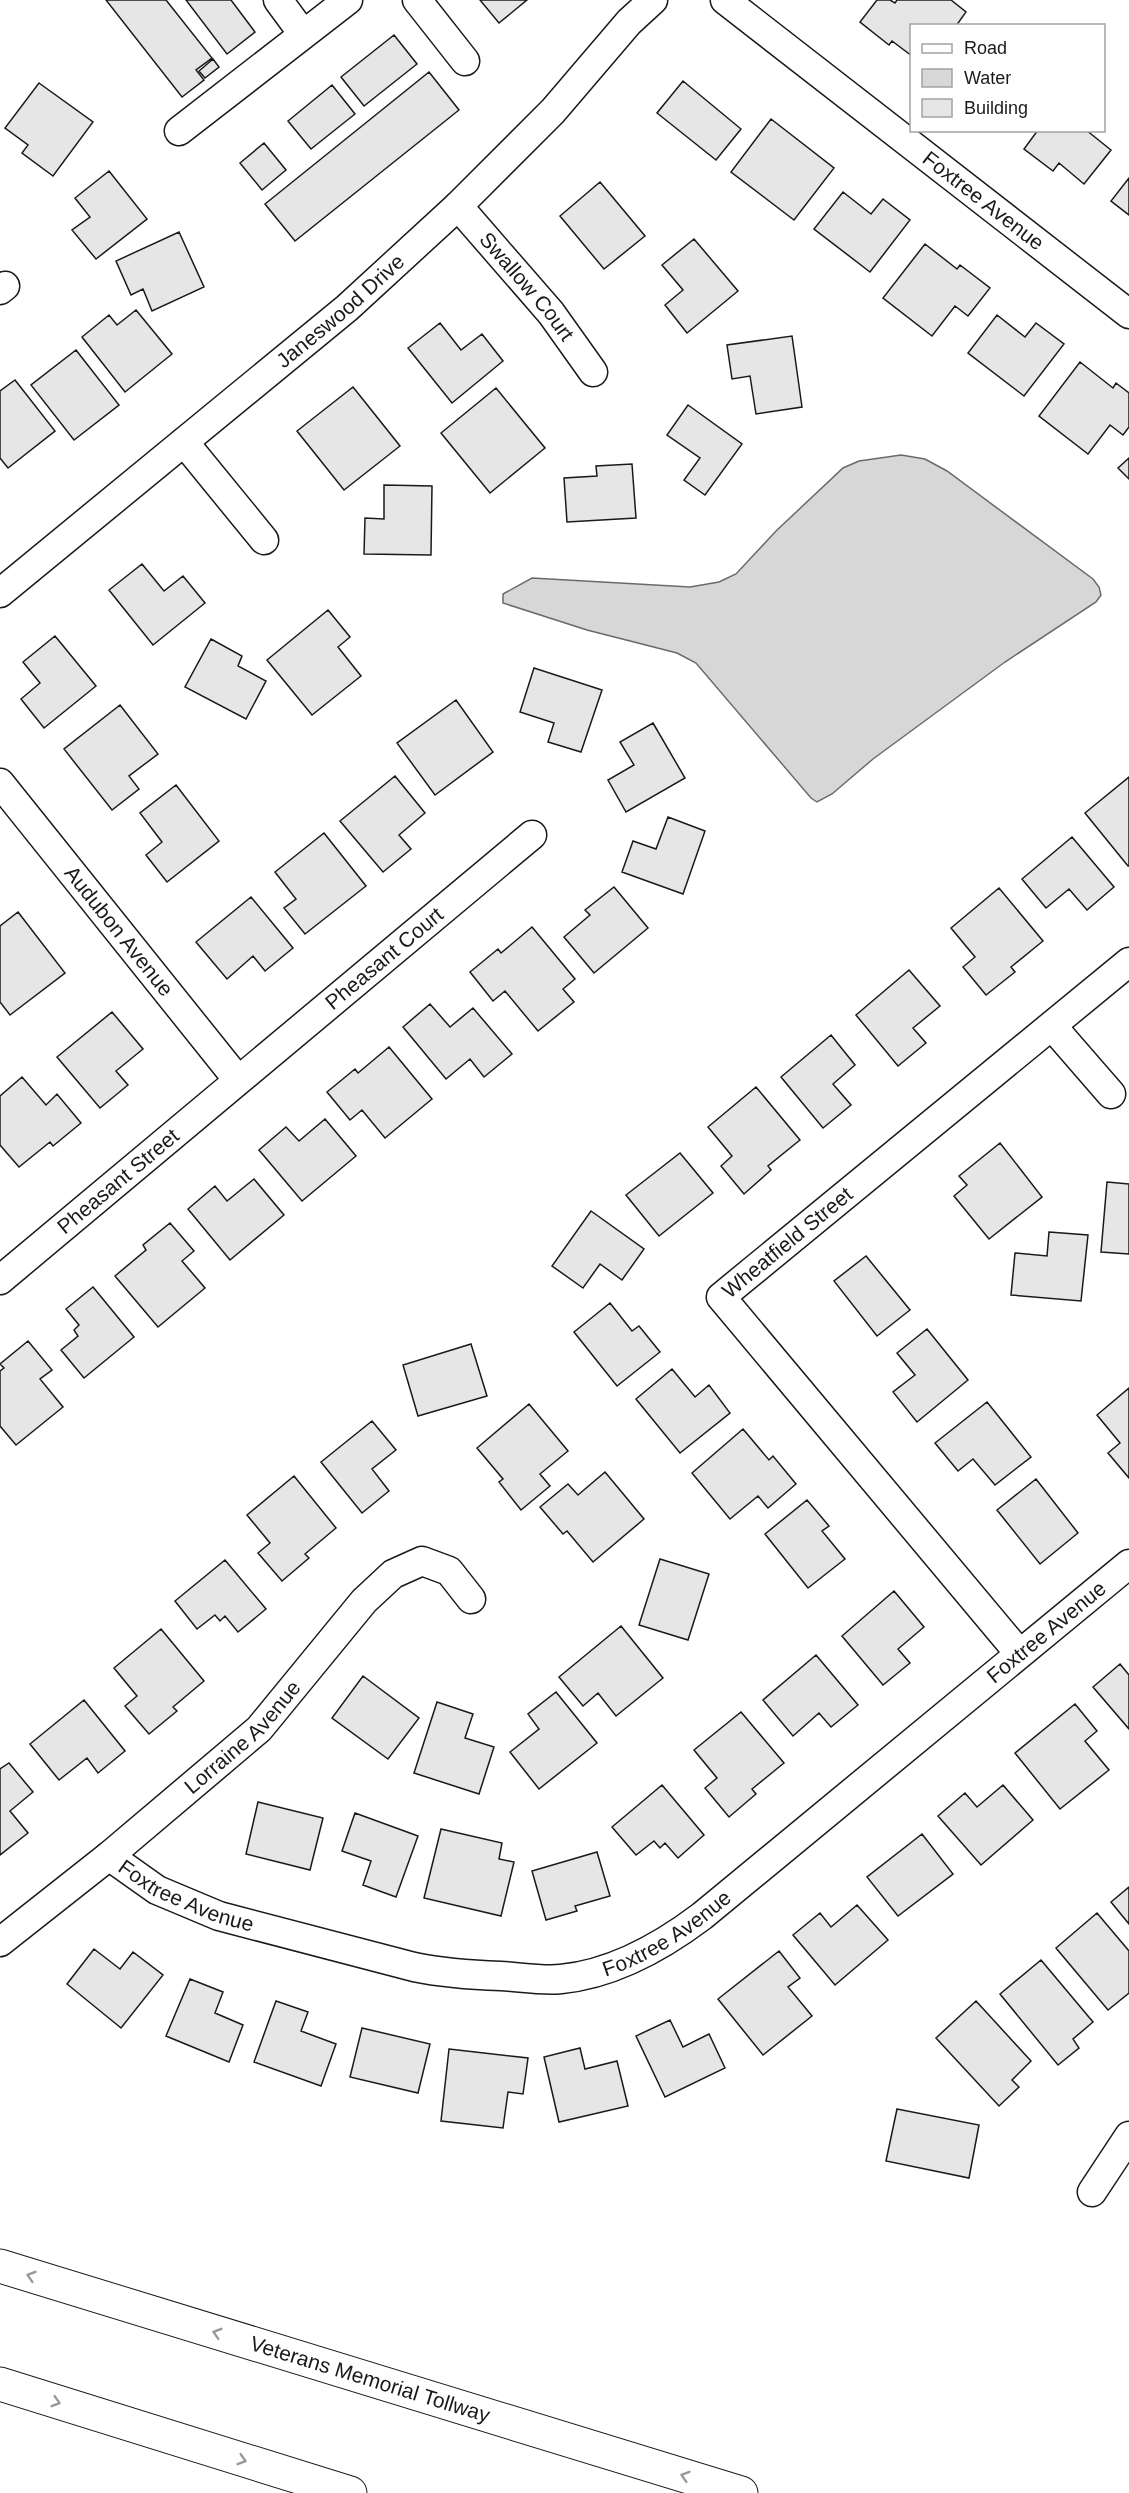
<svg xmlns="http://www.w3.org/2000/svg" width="1129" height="2493" viewBox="0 0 1129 2493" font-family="Arial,sans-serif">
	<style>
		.water { fill: #d7d7d7; stroke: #6a6a6a; stroke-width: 1.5 }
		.building { fill: #e6e6e6; stroke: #1a1a1a; stroke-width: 1.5 }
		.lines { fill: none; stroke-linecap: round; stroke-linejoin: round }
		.minor-casing { stroke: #1a1a1a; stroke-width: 31 }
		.motorway-casing { stroke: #1a1a1a; stroke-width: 35 }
		.minor { stroke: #fff; stroke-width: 28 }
		.motorway { stroke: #fff; stroke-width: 33 }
		.oneway { stroke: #989898 }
		.labels { text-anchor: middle; stroke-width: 4.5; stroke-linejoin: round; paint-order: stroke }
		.street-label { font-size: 21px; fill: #1a1a1a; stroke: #fff }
	</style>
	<rect width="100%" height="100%" fill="#fff"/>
	<path class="water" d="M 901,455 L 925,459 L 947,471 L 1093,579 L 1099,587 L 1101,595 L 1096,602 L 1005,662 L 873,759 L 832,794 L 817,802 L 811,798 L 696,663 L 677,653 L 587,630 L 503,603 L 503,594 L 532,578 L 690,587 L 719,582 L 736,574 L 776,531 L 843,468 L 859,461 Z"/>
	<path class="building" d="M 106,0 L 166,0 L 212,58 L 196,70 L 204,80 L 182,97 Z
		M 186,0 L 231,0 L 255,32 L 227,54 Z
		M 480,0 L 527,0 L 499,23 Z
		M 877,0 L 890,0 L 895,3 L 897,0 L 951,0 L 966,12 L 956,26 L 912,26 L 912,56 L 892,41 L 889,45 L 860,22 Z
		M 394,35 L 417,64 L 364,106 L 341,77 Z
		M 213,59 L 219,67 L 205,78 L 199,71 Z
		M 429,72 L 459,110 L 295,241 L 265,204 Z
		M 683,81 L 741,129 L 716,160 L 657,113 Z
		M 39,83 L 93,122 L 53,176 L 22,153 L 28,145 L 5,128 Z
		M 332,85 L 355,114 L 311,149 L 288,121 Z
		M 771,119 L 834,168 L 794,220 L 731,172 Z
		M 1038,130 L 1086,130 L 1111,150 L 1084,184 L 1059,163 L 1053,171 L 1024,149 Z
		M 264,143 L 286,170 L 262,190 L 240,163 Z
		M 109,171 L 147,219 L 96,259 L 72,230 L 90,217 L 75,198 Z
		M 1129,178 L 1129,215 L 1111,201 Z
		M 600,182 L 645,236 L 604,269 L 560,216 Z
		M 843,192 L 871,214 L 883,199 L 910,220 L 870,272 L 814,229 Z
		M 179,232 L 204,287 L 152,311 L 143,289 L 131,295 L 116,261 Z
		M 694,239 L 738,291 L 687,333 L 665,305 L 683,290 L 662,265 Z
		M 925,244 L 957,269 L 960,265 L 990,288 L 968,316 L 955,306 L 932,336 L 883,298 Z
		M 136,310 L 172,354 L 125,392 L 82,337 L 109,315 L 117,325 Z
		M 997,315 L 1025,337 L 1036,323 L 1064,344 L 1024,396 L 968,353 Z
		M 440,323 L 461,350 L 482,334 L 503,361 L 452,403 L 408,348 Z
		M 792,336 L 802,407 L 756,414 L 750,376 L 732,379 L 727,345 Z
		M 76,350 L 119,405 L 74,440 L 31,385 Z
		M 1080,362 L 1113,388 L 1116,383 L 1129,393 L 1129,427 L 1123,435 L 1110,425 L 1088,454 L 1039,416 Z
		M 15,380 L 55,431 L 8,468 L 0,458 L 0,391 Z
		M 353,387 L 400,446 L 344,490 L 297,431 Z
		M 496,388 L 545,448 L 490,493 L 441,433 Z
		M 688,405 L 742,444 L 705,495 L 684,480 L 700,458 L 667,435 Z
		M 1129,458 L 1129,479 L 1118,468 Z
		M 632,464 L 636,518 L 567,522 L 564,478 L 597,476 L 596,466 Z
		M 384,485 L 432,486 L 431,555 L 364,554 L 365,518 L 384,519 Z
		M 142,564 L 164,591 L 183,576 L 205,603 L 153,645 L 109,590 Z
		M 328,610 L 350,637 L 338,647 L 361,676 L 312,715 L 267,660 Z
		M 55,636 L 96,686 L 44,728 L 21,699 L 40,683 L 23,662 Z
		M 211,639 L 242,656 L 238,666 L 266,681 L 246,719 L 185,687 Z
		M 534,668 L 602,690 L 581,752 L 548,742 L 554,723 L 520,712 Z
		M 456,700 L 493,752 L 435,795 L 397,743 Z
		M 120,705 L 158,754 L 129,776 L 139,789 L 112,810 L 64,749 Z
		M 653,723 L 685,778 L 626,812 L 608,780 L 634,765 L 620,742 Z
		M 395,776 L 425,813 L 399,835 L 411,849 L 383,872 L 340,821 Z
		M 1129,777 L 1129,866 L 1128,866 L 1085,813 Z
		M 176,785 L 219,841 L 167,882 L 146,855 L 162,842 L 140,813 Z
		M 668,817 L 705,831 L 683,894 L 622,872 L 633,841 L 656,849 Z
		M 324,833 L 366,886 L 305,934 L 284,908 L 296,899 L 275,872 Z
		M 1072,837 L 1114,887 L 1087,910 L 1069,889 L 1046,908 L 1022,879 Z
		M 614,887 L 648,928 L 594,973 L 564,937 L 590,915 L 585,910 Z
		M 999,888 L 1043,941 L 1011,967 L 1015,972 L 986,995 L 963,967 L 975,957 L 951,928 Z
		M 251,897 L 293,948 L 265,971 L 253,956 L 227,979 L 196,942 Z
		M 18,912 L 65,973 L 10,1015 L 0,1002 L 0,926 Z
		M 532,927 L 575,979 L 563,989 L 574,1002 L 538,1031 L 505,991 L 493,1001 L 470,972 L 498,949 L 501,953 Z
		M 909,970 L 940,1006 L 913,1028 L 926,1043 L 898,1066 L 856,1015 Z
		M 430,1004 L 450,1027 L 473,1008 L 512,1054 L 484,1077 L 470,1059 L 446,1079 L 403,1027 Z
		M 112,1012 L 143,1049 L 116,1071 L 128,1085 L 100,1108 L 57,1057 Z
		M 831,1035 L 855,1065 L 833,1084 L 851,1105 L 823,1128 L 781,1077 Z
		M 389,1047 L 432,1099 L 385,1138 L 362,1110 L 350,1120 L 327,1092 L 355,1069 L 358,1073 Z
		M 22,1077 L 46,1105 L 57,1094 L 81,1123 L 53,1146 L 50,1142 L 19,1167 L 0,1145 L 0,1096 Z
		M 756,1087 L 800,1140 L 768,1166 L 771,1170 L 744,1194 L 721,1166 L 732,1156 L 708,1127 Z
		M 325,1119 L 356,1156 L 302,1201 L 259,1150 L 286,1127 L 299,1141 Z
		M 1000,1143 L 1042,1197 L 989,1239 L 954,1196 L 967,1185 L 959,1176 Z
		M 680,1153 L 713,1193 L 659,1236 L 626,1195 Z
		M 254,1179 L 284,1215 L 230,1260 L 188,1209 L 215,1186 L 227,1201 Z
		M 1107,1182 L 1129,1184 L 1129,1254 L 1101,1252 Z
		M 591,1211 L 644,1249 L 622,1280 L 600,1264 L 583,1288 L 552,1266 Z
		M 170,1223 L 194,1251 L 182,1261 L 205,1288 L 158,1327 L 115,1276 L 146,1250 L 143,1245 Z
		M 1049,1232 L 1088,1235 L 1081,1301 L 1011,1295 L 1015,1253 L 1047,1256 Z
		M 866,1256 L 910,1310 L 877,1336 L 834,1281 Z
		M 93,1287 L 134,1337 L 84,1378 L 61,1350 L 78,1336 L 74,1330 L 79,1325 L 66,1309 Z
		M 610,1303 L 632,1331 L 639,1326 L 660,1352 L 617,1386 L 574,1332 Z
		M 927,1329 L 968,1380 L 917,1422 L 893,1392 L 915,1375 L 897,1353 Z
		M 28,1341 L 52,1370 L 40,1379 L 63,1407 L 16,1445 L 0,1426 L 0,1371 L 4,1368 L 0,1364 Z
		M 471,1344 L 487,1396 L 418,1416 L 403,1365 Z
		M 672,1369 L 695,1397 L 709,1385 L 730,1413 L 680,1453 L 636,1399 Z
		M 1129,1388 L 1129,1478 L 1108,1453 L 1120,1443 L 1097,1415 Z
		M 987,1402 L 1031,1457 L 995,1485 L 973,1459 L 958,1471 L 935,1443 Z
		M 529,1404 L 568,1451 L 540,1474 L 550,1486 L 521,1510 L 499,1482 L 503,1479 L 477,1448 Z
		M 372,1421 L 396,1450 L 372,1469 L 389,1491 L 362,1513 L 321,1462 Z
		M 743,1429 L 769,1460 L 773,1456 L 796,1484 L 768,1508 L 758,1496 L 730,1519 L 692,1473 Z
		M 605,1472 L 644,1519 L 593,1562 L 567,1531 L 563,1534 L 540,1507 L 568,1484 L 578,1495 Z
		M 294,1476 L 336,1528 L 305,1554 L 309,1558 L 282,1581 L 258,1553 L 270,1543 L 247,1515 Z
		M 1036,1479 L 1078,1533 L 1040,1564 L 997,1510 Z
		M 807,1500 L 829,1526 L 822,1531 L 845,1559 L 808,1588 L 765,1534 Z
		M 660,1559 L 709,1574 L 688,1640 L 639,1625 Z
		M 225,1560 L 266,1609 L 238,1632 L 225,1616 L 220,1621 L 215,1615 L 197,1629 L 175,1601 Z
		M 894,1591 L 924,1627 L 898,1649 L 910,1663 L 883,1685 L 842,1636 Z
		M 621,1626 L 663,1678 L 616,1716 L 598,1693 L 583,1706 L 559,1677 Z
		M 161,1629 L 204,1681 L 173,1707 L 177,1711 L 149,1734 L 125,1706 L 137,1696 L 114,1668 Z
		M 816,1655 L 858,1705 L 831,1727 L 819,1713 L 793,1736 L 763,1700 Z
		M 1120,1664 L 1129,1675 L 1129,1729 L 1093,1687 Z
		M 363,1676 L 419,1718 L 388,1759 L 332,1718 Z
		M 556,1692 L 597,1743 L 539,1789 L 510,1752 L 539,1729 L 528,1714 Z
		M 84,1700 L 125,1751 L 98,1773 L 87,1758 L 59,1780 L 30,1744 Z
		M 437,1702 L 473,1714 L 465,1738 L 494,1747 L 479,1794 L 414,1773 Z
		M 1075,1704 L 1097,1731 L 1085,1741 L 1109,1770 L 1060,1809 L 1015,1753 Z
		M 741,1712 L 784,1763 L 752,1789 L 756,1794 L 729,1817 L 705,1788 L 717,1778 L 694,1750 Z
		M 9,1763 L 33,1792 L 10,1811 L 28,1833 L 0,1855 L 0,1769 Z
		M 662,1785 L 704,1835 L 678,1858 L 665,1843 L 660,1848 L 654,1841 L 636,1855 L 612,1827 Z
		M 1003,1785 L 1033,1820 L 981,1865 L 938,1816 L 965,1793 L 977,1807 Z
		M 258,1802 L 323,1818 L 310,1870 L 246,1854 Z
		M 355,1813 L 418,1836 L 396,1897 L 363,1885 L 371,1861 L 342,1851 Z
		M 441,1829 L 502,1843 L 499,1859 L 514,1862 L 501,1916 L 424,1898 Z
		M 922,1834 L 953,1874 L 898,1916 L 867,1877 Z
		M 597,1852 L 610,1896 L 575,1906 L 577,1911 L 546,1920 L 532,1871 Z
		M 1129,1887 L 1129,1924 L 1111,1902 Z
		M 857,1905 L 888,1940 L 835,1985 L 793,1935 L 820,1913 L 831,1927 Z
		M 1097,1913 L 1129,1951 L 1129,1993 L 1108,2010 L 1056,1948 Z
		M 94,1949 L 120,1969 L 133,1952 L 163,1975 L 121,2028 L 67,1984 Z
		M 779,1951 L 800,1978 L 788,1987 L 812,2016 L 763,2055 L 718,1999 Z
		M 1041,1960 L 1093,2022 L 1073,2039 L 1079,2048 L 1058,2065 L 1000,1994 Z
		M 190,1979 L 223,1992 L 215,2013 L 243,2025 L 229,2062 L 166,2036 Z
		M 276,2001 L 308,2012 L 301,2031 L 336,2044 L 321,2086 L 254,2062 Z
		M 976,2001 L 1031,2061 L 1012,2080 L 1019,2087 L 999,2106 L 936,2038 Z
		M 670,2020 L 683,2047 L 709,2034 L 725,2068 L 665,2097 L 636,2036 Z
		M 362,2028 L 430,2044 L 418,2093 L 350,2077 Z
		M 580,2048 L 585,2069 L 617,2061 L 628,2106 L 559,2122 L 544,2057 Z
		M 449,2049 L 528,2058 L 523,2094 L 508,2092 L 503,2128 L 441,2121 Z
		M 897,2109 L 979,2125 L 969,2178 L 886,2161 Z"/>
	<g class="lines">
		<g class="minor-casing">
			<g id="minor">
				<path d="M 278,0 L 303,34"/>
				<path d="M 417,0 L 465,61"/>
				<path id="s1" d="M 725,0 L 1129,314"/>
				<path d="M 179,131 L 348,0"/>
				<path id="s2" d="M 458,206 L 551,313 L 593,372"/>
				<path d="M 0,290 L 5,286"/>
				<path d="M 184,442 L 264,540"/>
				<path id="s3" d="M 0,593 L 347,308 L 458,206 L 553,111 L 629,22 L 653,0"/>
				<path id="s4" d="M 0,783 L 238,1080"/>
				<path d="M 1052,1026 L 1111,1094"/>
				<path id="s5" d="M 0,1280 L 532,835"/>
				<path id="s6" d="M 1019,1653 L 721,1297 L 1129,962"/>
				<path id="s7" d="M 109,1856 L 157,1890 L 219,1916 L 414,1967 C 443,1973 471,1975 501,1976 C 520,1977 542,1981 561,1979 C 613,1974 661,1947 702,1916 L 1129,1564"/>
				<path id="s8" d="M 0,1942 L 109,1856 L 259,1729 L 364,1601 L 393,1574 L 422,1561 L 449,1571 L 471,1599"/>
				<path d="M 1092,2192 L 1129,2136"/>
			</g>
		</g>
		<g class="motorway-casing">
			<g id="motorway">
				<path id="s9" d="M 0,2266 L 741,2493"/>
				<path d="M 0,2384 L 350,2493"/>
			</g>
		</g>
		<use href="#minor" class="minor"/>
		<use href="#motorway" class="motorway"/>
	</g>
	<defs><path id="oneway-chevron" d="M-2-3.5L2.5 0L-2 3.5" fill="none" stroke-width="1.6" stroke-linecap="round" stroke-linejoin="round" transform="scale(1.5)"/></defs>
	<g class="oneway">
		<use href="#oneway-chevron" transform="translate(31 2276) rotate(-163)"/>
		<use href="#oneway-chevron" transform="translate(217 2333) rotate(-163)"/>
		<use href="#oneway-chevron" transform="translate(56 2402) rotate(17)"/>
		<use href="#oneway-chevron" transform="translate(242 2460) rotate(17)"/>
		<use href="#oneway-chevron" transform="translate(685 2476) rotate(-163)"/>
	</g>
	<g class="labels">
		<g class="street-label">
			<text dy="7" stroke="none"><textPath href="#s1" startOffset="327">Foxtree Avenue</textPath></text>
			<text dy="7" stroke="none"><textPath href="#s2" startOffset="106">Swallow Court</textPath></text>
			<text dy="7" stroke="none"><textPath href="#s3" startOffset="442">Janeswood Drive</textPath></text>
			<text dy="7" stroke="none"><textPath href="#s4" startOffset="190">Audubon Avenue</textPath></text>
			<text dy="7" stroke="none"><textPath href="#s5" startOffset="501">Pheasant Court</textPath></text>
			<text dy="7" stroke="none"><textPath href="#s5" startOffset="154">Pheasant Street</textPath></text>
			<text dy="7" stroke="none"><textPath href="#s6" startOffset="550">Wheatfield Street</textPath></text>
			<text dy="7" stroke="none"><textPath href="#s7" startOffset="1078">Foxtree Avenue</textPath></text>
			<text dy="7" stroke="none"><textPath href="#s8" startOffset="318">Lorraine Avenue</textPath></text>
			<text dy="7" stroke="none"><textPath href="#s7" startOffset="88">Foxtree Avenue</textPath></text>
			<text dy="7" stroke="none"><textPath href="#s7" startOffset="592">Foxtree Avenue</textPath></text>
			<text dy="7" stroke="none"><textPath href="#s9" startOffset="387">Veterans Memorial Tollway</textPath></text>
		</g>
	</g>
	<rect x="910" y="24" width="195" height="108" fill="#ffffff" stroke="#a3a3a3" stroke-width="1.5"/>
	<rect x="922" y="44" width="30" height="9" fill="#ffffff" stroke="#a3a3a3" stroke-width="1.5"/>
	<text x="964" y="54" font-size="18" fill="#1a1a1a">Road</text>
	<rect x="922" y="69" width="30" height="18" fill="#d7d7d7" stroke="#a3a3a3" stroke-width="1.5"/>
	<text x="964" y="84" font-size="18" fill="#1a1a1a">Water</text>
	<rect x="922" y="99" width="30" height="18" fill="#e6e6e6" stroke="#a3a3a3" stroke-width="1.5"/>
	<text x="964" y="114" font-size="18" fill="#1a1a1a">Building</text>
</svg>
